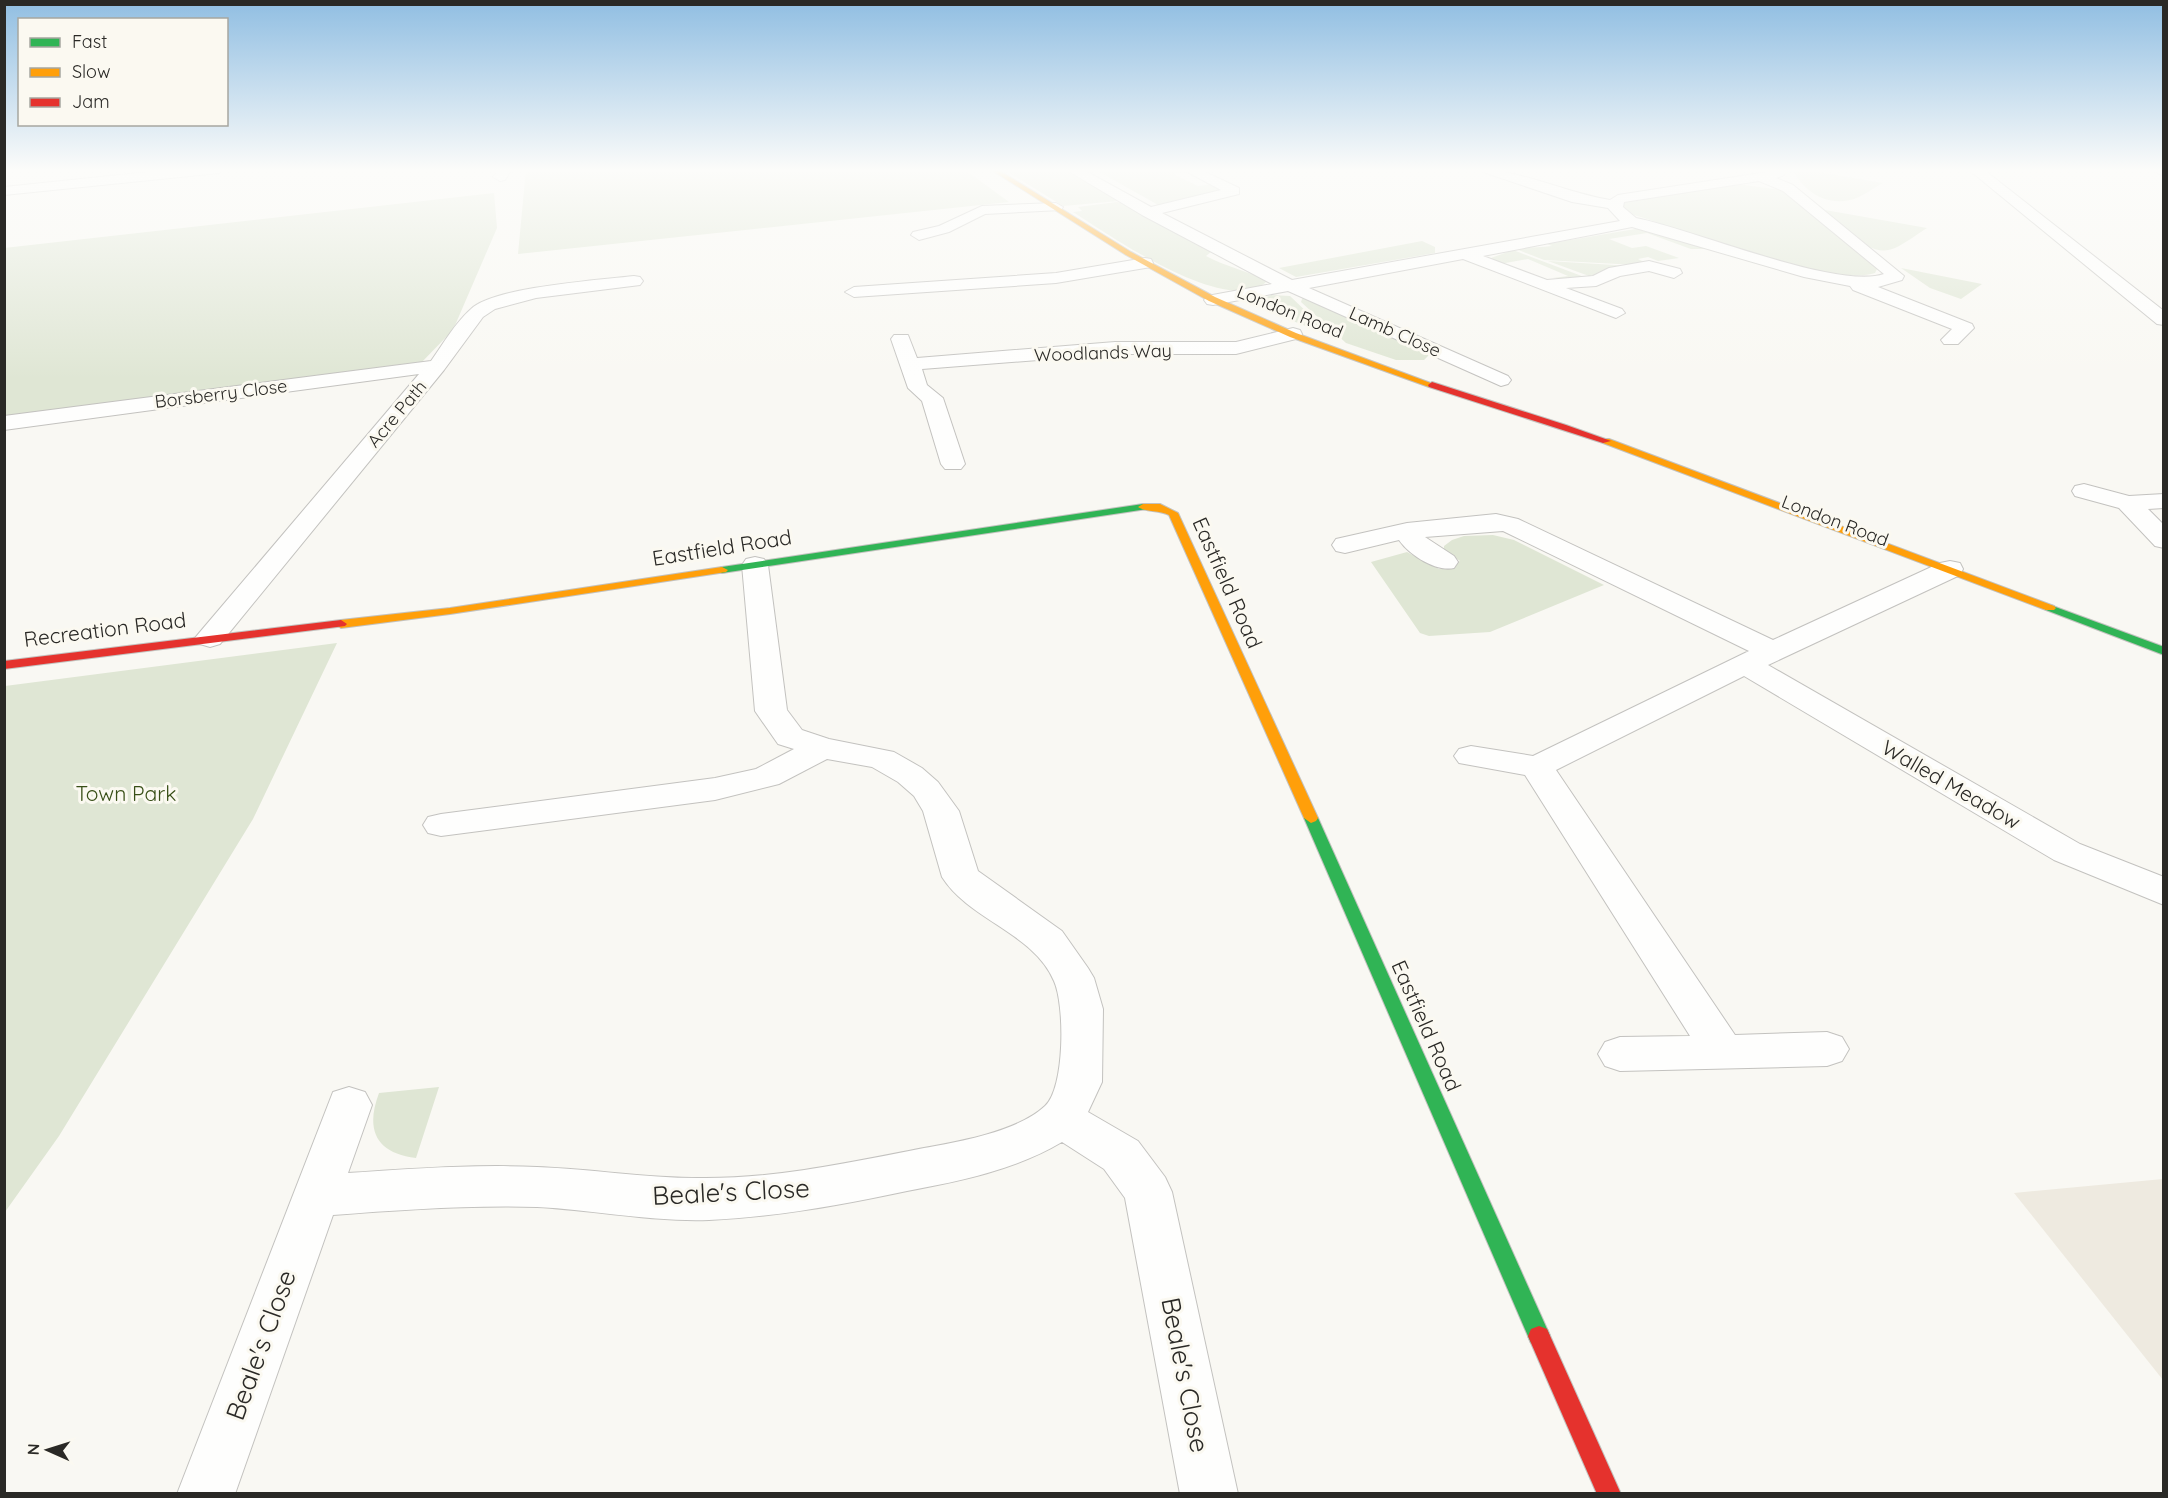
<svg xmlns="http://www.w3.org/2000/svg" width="2168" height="1498" viewBox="0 0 2168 1498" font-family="Quicksand,sans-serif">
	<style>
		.built { fill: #eeeae0 }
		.green { fill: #dfe6d4 }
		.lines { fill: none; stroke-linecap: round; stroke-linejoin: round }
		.street-casing { stroke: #c3c2bf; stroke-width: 2 }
		.fast-casing { stroke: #c3c2bf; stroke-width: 2 }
		.slow-casing { stroke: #c3c2bf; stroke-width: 2 }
		.jam-casing { stroke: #c3c2bf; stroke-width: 2 }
		.street { fill: #fefefd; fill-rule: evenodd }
		.fast { fill: #30b455; fill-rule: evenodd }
		.slow { fill: #ff9f0a; fill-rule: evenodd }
		.jam { fill: #e5322d; fill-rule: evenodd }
		.labels { text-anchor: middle; stroke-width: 6; stroke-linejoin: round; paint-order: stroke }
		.far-street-label { font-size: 18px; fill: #2a2926; stroke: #fbf9f1 }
		.street-label { font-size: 21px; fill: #2a2926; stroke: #fbf9f1 }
		.park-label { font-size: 21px; fill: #384f17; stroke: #fbf9f1 }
		.near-street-label { font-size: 26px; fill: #2a2926; stroke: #fbf9f1 }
	</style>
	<rect width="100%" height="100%" fill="#f9f8f3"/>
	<path class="built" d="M 2163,1179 L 2164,1179 L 2163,1380 L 2014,1193 Z"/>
	<path class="green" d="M 526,169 L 964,169 L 1009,202 L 518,254 Z
		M 1003,169 L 1063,169 L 1119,201 L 1063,206 Z
		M 1094,169 L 1180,169 L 1186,172 L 1173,174 L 1198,186 L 1212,184 L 1223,191 L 1160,206 Z
		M 1792,169 L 1801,169 L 1883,183 C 1873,188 1861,198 1850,200 C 1824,206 1803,190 1792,169 Z
		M 1737,184 L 1782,190 L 1877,269 L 1875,273 C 1834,288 1683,230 1634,215 L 1621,205 L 1627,201 Z
		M 494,193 L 497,228 L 453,330 L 420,364 L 5,419 L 4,248 Z
		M 1117,202 L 1125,204 L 1211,252 L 1206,256 C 1226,267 1246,270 1267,281 C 1229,319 1109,235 1073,212 L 1082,211 L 1078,207 Z
		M 1825,210 L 1927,228 C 1917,234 1906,243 1895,248 C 1869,260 1841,225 1825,210 Z
		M 1635,229 L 1652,230 L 1715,249 L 1691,249 L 1647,233 L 1609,239 L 1632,248 L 1646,246 L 1679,258 L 1658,261 L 1648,257 L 1638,259 L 1646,263 L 1636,265 L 1544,260 L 1516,249 C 1528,247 1539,248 1552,246 L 1547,244 Z
		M 1422,241 L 1435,247 L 1435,253 L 1296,277 L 1279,268 Z
		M 1513,250 L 1587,278 L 1553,278 L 1568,276 L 1528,259 L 1500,264 L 1491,258 Z
		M 1548,261 L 1632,266 L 1589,276 Z
		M 1901,268 L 1982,284 L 1961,299 L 1930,288 Z
		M 1271,295 L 1290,296 L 1333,337 L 1261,308 L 1260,300 Z
		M 1303,296 L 1430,354 L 1424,360 L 1396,360 L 1346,343 L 1301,302 Z
		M 1493,535 L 1514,540 L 1604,585 L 1490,632 L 1429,636 L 1420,633 L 1371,562 L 1407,552 L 1439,569 L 1460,561 L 1444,550 L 1444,546 L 1452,540 L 1464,536 Z
		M 337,643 L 253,819 L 59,1136 L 5,1212 L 5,686 Z
		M 439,1087 L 416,1158 C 376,1153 365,1130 379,1093 Z"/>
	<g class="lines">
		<g class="street-casing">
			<path id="street" d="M 177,169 L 225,169 L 219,173 L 4,195 L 4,187 Z
				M 499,169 L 512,169 L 505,180 L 500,181 L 493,177 Z
				M 1065,169 L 1082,169 L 1151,207 L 1221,190 L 1182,169 L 1199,169 L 1239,188 L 1239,194 L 1162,213 L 1292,280 L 1620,221 L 1608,208 L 1572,202 L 1474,169 C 1520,169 1565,193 1610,200 L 1618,195 L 1786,169 L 1784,175 L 1776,178 L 1793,185 L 1904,276 L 1902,280 L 1878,287 L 1972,324 L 1974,328 L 1958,344 L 1944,344 L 1941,340 L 1952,329 L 1853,290 L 1850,286 L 1804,277 L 1632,227 L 1483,256 L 1547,280 L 1593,276 L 1609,268 L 1649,261 L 1680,269 L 1682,273 L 1674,278 L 1649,271 L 1620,276 L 1596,286 L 1566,288 L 1622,309 L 1625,313 L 1616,318 L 1463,259 L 1309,288 L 1508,376 L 1511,380 L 1508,384 L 1501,386 L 1288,291 L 1213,305 L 1207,304 L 1204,300 L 1207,296 L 1272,284 L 1142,215 ZM 1759,181 L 1783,191 L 1884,274 C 1837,290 1692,229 1636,218 L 1623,207 L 1624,202 Z
				M 1968,169 L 1983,169 L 2164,311 L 2164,325 L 2157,324 Z
				M 2150,169 L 2164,169 L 2164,176 Z
				M 1056,203 L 1063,207 L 1061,210 L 985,214 L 949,232 L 919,240 L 911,235 L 913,232 L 939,226 L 982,206 Z
				M 1145,258 L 1151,259 L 1153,263 L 1151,267 L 1056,283 L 854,297 L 845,292 L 854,287 L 1056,273 Z
				M 634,276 L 640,277 L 643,281 L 640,285 L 536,298 L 495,309 L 483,317 L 444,370 L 220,644 L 210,647 L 200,644 L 195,638 L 200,632 L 419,374 L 4,430 L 4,416 L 431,361 C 443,344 455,323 471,309 C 494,287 599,280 634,276 Z
				M 1293,328 L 1300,330 L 1302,334 L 1300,338 L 1236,354 L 1115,354 L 922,369 L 927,385 L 943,398 L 965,464 L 961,469 L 945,469 L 941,464 L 922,401 L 908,388 L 891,339 L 894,335 L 908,335 L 917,358 L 1115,342 L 1236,342 Z
				M 2084,484 L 2129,496 L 2164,494 L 2164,508 L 2148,509 L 2164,525 L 2164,548 L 2155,546 L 2119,508 L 2075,496 L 2072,491 L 2075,486 Z
				M 1496,514 L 1518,519 L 1773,640 L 1940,563 L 1950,561 L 1960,563 L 1963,569 L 1960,575 L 1768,665 L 2080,844 L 2164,877 L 2164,905 L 2054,860 L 1744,676 L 1556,770 L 1735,1035 L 1827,1032 L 1842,1037 L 1849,1049 L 1842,1061 L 1827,1066 L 1620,1071 L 1605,1066 L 1598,1054 L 1605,1042 L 1620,1037 L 1690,1036 L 1525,775 L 1459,763 L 1454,756 L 1459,749 L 1471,746 L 1533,756 L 1749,651 L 1503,531 L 1425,537 L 1454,556 L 1458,562 L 1454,568 C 1437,572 1410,556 1399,540 L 1345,553 L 1336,551 L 1332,545 L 1336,539 L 1407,523 Z
				M 755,557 L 764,559 L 768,565 L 787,710 L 802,730 L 829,739 L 894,752 L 922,768 L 938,782 L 959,811 L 978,871 L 1062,931 L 1088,968 L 1094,978 L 1103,1009 L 1102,1082 L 1088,1112 L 1138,1141 L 1165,1177 L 1172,1192 L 1238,1494 L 1180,1494 L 1125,1198 L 1104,1169 L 1062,1142 C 1015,1170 960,1181 907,1191 C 841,1205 776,1217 709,1220 C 651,1222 595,1210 537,1207 C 469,1205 401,1210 333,1215 L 235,1494 L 177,1494 L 333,1092 L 349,1087 L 365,1092 L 372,1105 L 348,1173 C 411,1169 474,1164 537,1167 C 594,1169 649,1179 706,1178 C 779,1178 852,1162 924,1148 C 958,1142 1019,1131 1045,1106 C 1065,1088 1065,1005 1054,981 C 1033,932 970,921 942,877 L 923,811 L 914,796 L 898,782 L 872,767 L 827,759 L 779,784 L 715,800 L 441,836 L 428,833 L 423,825 L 428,817 L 441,814 L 715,778 L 756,769 L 794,749 L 778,744 L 755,711 L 742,565 L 746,559 Z"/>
		</g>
		<g class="fast-casing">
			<path id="fast" d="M 1143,504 L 1147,505 L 1147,509 L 722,573 L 716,570 L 722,567 Z
				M 2050,605 L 2164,647 L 2164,655 L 2046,610 L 2044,608 Z
				M 1311,813 L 1318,818 L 1547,1329 L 1550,1336 L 1547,1343 L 1539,1346 L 1531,1343 L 1304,818 Z"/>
		</g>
		<g class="slow-casing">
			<path id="slow" d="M 990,169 L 997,169 L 1131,252 L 1215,297 L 1296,333 L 1436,385 L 1429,387 L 1290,337 L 1209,301 L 1126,255 Z
				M 1603,439 L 1609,439 L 2054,606 L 2056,608 L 2054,610 L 2046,610 L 1603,443 Z
				M 1160,504 L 1178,513 L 1318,818 L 1316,821 L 1311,823 L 1304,818 L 1169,515 C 1159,510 1145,512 1138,507 L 1143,504 Z
				M 722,567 L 728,570 L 726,572 L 450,614 L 341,628 L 335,624 L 341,620 L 450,608 Z"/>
		</g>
		<g class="jam-casing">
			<path id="jam" d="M 1432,382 L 1566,425 L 1611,441 L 1603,443 L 1429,387 L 1428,385 Z
				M 341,620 L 347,624 L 345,626 L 4,669 L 4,661 Z
				M 1539,1326 L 1547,1329 L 1621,1494 L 1597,1494 L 1528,1336 L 1531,1329 Z"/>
		</g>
		<use href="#street" class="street"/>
		<use href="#fast" class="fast"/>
		<use href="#slow" class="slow"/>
		<use href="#jam" class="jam"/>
	</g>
	<linearGradient id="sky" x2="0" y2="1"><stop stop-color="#90bee2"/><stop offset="0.45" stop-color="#fcfcfa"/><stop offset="1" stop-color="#fcfcfa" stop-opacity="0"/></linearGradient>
	<rect width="2168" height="379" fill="url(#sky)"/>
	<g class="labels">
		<g class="far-street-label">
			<text transform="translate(1290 312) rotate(22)" y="6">London Road</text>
			<text transform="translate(1395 332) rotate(24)" y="6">Lamb Close</text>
			<text transform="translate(1103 353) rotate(-2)" y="6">Woodlands Way</text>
			<text transform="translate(221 394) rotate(-7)" y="6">Borsberry Close</text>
			<text transform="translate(397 414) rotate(-50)" y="6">Acre Path</text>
			<text transform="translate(1835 521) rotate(21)" y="6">London Road</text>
		</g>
		<g class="street-label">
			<text transform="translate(722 548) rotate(-9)" y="7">Eastfield Road</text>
			<text transform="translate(1227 583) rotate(66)" y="7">Eastfield Road</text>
			<text transform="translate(105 630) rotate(-7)" y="7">Recreation Road</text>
			<text transform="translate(1951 785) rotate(30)" y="7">Walled Meadow</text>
			<text transform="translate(1426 1026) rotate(66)" y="7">Eastfield Road</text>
		</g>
		<g class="park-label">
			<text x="126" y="801">Town Park</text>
		</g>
		<g class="near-street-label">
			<text transform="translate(731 1192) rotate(-3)" y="9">Beale's Close</text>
			<text transform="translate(261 1345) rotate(-70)" y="9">Beale's Close</text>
			<text transform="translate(1185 1375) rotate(79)" y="9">Beale's Close</text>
		</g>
	</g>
	<rect width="2168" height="1498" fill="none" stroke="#2a2926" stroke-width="12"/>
	<rect x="18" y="18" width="210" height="108" fill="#fbf9f1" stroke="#a7a6a0" stroke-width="1.5"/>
	<rect x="30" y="38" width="30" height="9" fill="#30b455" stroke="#a7a6a0" stroke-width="1.5"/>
	<text x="72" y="48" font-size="18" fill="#2a2926">Fast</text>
	<rect x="30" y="68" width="30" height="9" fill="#ff9f0a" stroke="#a7a6a0" stroke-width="1.5"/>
	<text x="72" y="78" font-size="18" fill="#2a2926">Slow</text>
	<rect x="30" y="98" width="30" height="9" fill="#e5322d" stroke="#a7a6a0" stroke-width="1.5"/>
	<text x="72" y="108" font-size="18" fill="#2a2926">Jam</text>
	<g transform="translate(48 1450) rotate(273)" stroke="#fbf9f1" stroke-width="4.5" paint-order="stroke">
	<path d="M0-4.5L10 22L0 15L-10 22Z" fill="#2a2926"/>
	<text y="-9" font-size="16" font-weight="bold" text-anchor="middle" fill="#2a2926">N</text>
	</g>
</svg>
